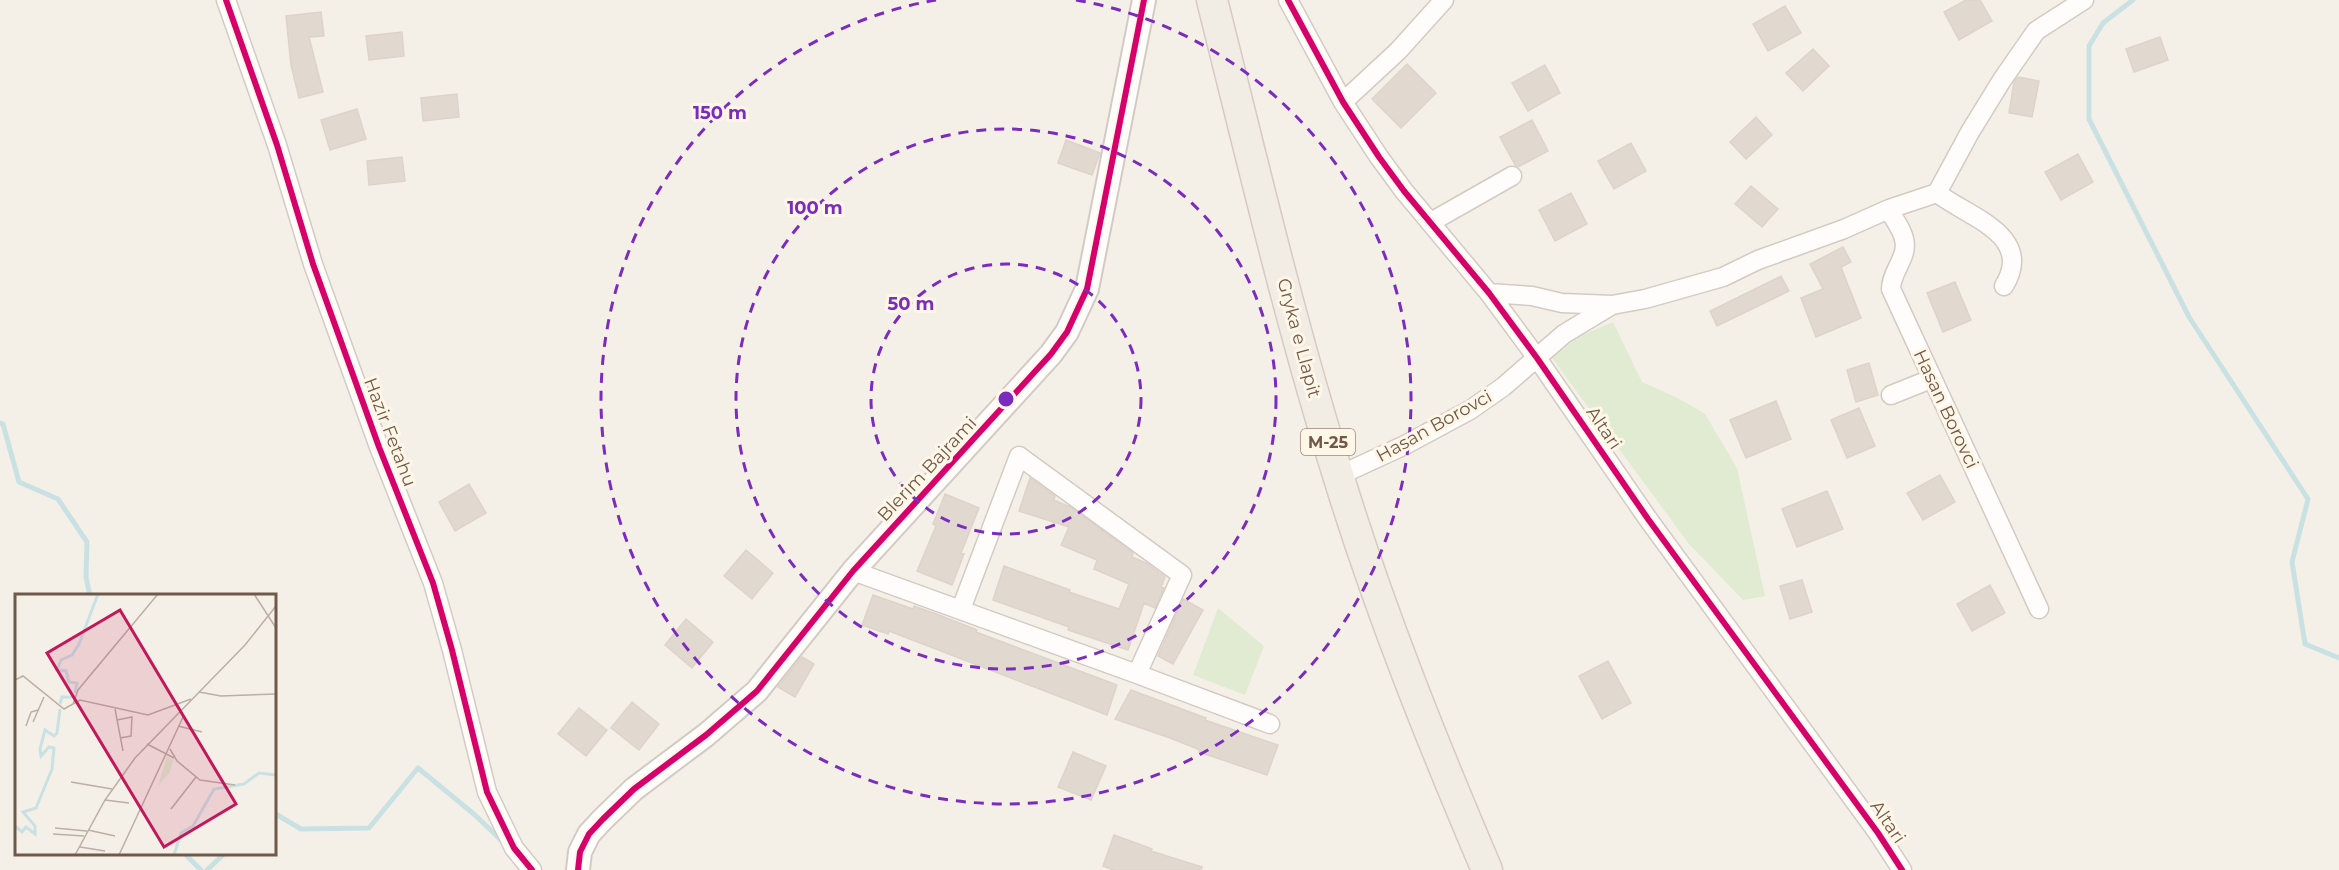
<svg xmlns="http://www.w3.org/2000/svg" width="2339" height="870" viewBox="0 0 2339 870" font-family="Montserrat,sans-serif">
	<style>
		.green { fill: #e0ebd2 }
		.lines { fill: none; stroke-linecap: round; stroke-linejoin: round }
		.stream { stroke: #cae1e4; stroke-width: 5 }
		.building { fill: #e1d8cf; stroke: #ded3ca; stroke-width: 1.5 }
		.minor-casing { stroke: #d3cbc3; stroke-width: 21 }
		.tertiary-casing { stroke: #d3cbc3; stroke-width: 26 }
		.primary-casing { stroke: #d4cbc4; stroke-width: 33 }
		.minor { stroke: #fefdfb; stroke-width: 18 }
		.tertiary { stroke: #fefdfb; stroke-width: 22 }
		.primary { stroke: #f1ece4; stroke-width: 30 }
		.cycleway-casing { stroke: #fef6e7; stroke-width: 10 }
		.cycleway { stroke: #d6006c; stroke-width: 6 }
		.ring { fill: none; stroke: #7b2cbf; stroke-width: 3; stroke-dasharray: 10 8 }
		.labels { text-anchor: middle; stroke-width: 6; stroke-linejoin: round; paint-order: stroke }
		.shield { fill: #fef6e7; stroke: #9b8879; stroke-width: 1.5 }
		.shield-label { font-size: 16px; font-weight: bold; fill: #71594a }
		.street-label { font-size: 18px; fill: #71594a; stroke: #fef6e7 }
		.inset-river { fill: none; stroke: #cae1e4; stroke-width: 3 }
		.inset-road { fill: none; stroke: #bcafa3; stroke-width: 1.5 }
		.view { fill: #c2185b; fill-opacity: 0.15; stroke: #c2185b; stroke-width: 3 }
		.inset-edge { fill: none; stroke: #71594a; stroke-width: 3 }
		.centre { fill: #7b2cbf; stroke: #fef6e7; stroke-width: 3 }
		.ring-label { font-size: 18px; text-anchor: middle; font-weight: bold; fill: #7b2cbf; stroke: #fef6e7; stroke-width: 6; stroke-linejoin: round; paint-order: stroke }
	</style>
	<rect width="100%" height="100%" fill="#f5f0e7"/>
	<path class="green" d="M 1613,322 L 1642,382 L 1678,398 L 1705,414 L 1737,468 L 1765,596 L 1743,600 L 1689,544 L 1552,358 L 1578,337 Z
		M 1218,608 L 1264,646 L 1245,695 L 1193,675 Z"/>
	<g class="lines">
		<path class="stream" d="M 2133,0 L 2103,23 L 2089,46 L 2089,119 L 2189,317 L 2308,499 L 2292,562 L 2305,644 L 2339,658
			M 0,423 L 3,424 L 19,482 L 58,499 L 87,542 L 86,577 L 90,596
			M 274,813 L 301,829 L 369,828 L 418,768 L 475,815 L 505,844
			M 185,854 L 201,870
			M 207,870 L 224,854"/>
	</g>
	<path class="building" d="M 1966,0 L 1980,0 L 1992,21 L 1959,40 L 1944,12 Z
		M 1785,6 L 1801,33 L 1768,51 L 1753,24 Z
		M 321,12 L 324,36 L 309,37 L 323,92 L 299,98 L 291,65 L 286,16 Z
		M 402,32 L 404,56 L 369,60 L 366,36 Z
		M 2160,37 L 2168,60 L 2134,72 L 2126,49 Z
		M 1813,49 L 1829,66 L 1803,91 L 1786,73 Z
		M 1407,64 L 1436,93 L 1401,128 L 1372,99 Z
		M 1545,65 L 1560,93 L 1528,111 L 1512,83 Z
		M 2018,77 L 2039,81 L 2032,117 L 2009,113 L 2014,82 Z
		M 457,94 L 459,117 L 423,121 L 421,98 Z
		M 357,109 L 366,139 L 330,150 L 321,120 Z
		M 1756,117 L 1772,135 L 1746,159 L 1730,142 Z
		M 1532,120 L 1548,151 L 1518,167 L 1515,165 L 1500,137 Z
		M 1066,140 L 1100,153 L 1092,175 L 1058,163 Z
		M 1631,143 L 1646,171 L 1614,189 L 1598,161 Z
		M 2078,154 L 2093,182 L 2061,200 L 2045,172 Z
		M 402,157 L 405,181 L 369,185 L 367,161 Z
		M 1751,186 L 1778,209 L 1762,227 L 1735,204 Z
		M 1571,193 L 1587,224 L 1555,241 L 1539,210 Z
		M 1843,247 L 1851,262 L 1841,267 L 1861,318 L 1816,337 L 1801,298 L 1823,289 L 1810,264 Z
		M 1781,276 L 1789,291 L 1717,326 L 1710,311 Z
		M 1955,282 L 1971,320 L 1943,332 L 1927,293 Z
		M 1869,363 L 1878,395 L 1856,402 L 1847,370 Z
		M 1776,401 L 1791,439 L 1746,458 L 1730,420 Z
		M 1859,408 L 1875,446 L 1847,458 L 1831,420 Z
		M 1940,475 L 1955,502 L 1923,520 L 1907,493 Z
		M 1030,478 L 1055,496 L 1054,500 L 1070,507 L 1133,553 L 1132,557 L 1146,563 L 1165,577 L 1161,587 L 1164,588 L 1155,608 L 1144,603 L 1128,650 L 1068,630 L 1069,627 L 993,600 L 1004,566 L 1070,590 L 1069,592 L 1119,609 L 1129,584 L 1094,569 L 1097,560 L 1061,545 L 1069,527 L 1019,511 Z
		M 469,484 L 486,513 L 455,531 L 439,502 Z
		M 1827,491 L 1843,529 L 1797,547 L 1782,509 Z
		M 945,494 L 979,508 L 961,553 L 964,554 L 952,585 L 917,571 L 936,526 L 933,524 Z
		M 746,550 L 773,573 L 752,599 L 724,576 Z
		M 1802,580 L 1812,612 L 1790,619 L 1780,586 Z
		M 1990,585 L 2005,613 L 1972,631 L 1957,604 Z
		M 873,595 L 913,609 L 914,606 L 939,615 L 977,630 L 976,632 L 1117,685 L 1107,715 L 889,631 L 888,634 L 862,625 Z
		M 1183,599 L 1203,610 L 1173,664 L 1158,656 Z
		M 686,619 L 713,642 L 692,668 L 665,645 Z
		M 802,657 L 814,664 L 795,697 L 778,687 Z
		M 1608,661 L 1631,703 L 1602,719 L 1579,676 Z
		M 1131,690 L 1206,718 L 1205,720 L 1278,745 L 1267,775 L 1199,752 L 1200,750 L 1170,738 L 1115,719 Z
		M 632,702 L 659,724 L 639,750 L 611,728 Z
		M 579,708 L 607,730 L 586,756 L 558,734 Z
		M 1073,752 L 1106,766 L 1091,800 L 1058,787 Z
		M 1114,835 L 1152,849 L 1151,851 L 1202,867 L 1201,870 L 1114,870 L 1103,866 Z"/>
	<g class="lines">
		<g class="minor-casing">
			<path id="minor" d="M 226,0 L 277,145 L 313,264 L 379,447 L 433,583 L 452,650 L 487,792 L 514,848 L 532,870
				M 1288,0 L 1343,102 L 1379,157 L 1404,191 L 1489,293 L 1537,358 L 1648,519 L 1878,833 L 1902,870
				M 1343,102 L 1398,51 L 1444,0
				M 1937,193 C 1968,217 2035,235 2004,286
				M 1889,209 C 1893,219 1902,228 1904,239 C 1909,257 1891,271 1891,289 L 2039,609
				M 1431,222 L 1512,176
				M 1489,293 L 1532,296 L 1562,303 L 1612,305 L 1645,299 L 1723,277 L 1758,260 L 1844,229 L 1889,209 L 1937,193 L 1970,132 L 2002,80 L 2036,31 L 2084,0
				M 1891,395 L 1931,379
				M 1338,476 L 1405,445 L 1470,410 L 1503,387 L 1564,334 L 1612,305
				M 853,571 L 1137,674 L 1270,724
				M 961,609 L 1019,456 L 1182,575 L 1137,674"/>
		</g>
		<g class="tertiary-casing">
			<path id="tertiary" d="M 578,870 L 580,852 L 589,834 L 603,819 L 634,789 L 706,735 L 757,691 L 853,571 L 1051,354 L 1067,332 L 1087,289 L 1144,0"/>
		</g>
		<g class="primary-casing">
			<path id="primary" d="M 1212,0 C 1252,159 1289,319 1338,475 C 1379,609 1432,741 1487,870"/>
		</g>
		<use href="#minor" class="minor"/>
		<use href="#tertiary" class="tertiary"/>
		<use href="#primary" class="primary"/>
		<g class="cycleway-casing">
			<path id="cycleway" d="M 226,0 L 277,145 L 313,264 L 379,447 L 433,583 L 452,650 L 487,792 L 514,848 L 532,870
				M 1288,0 L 1343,102 L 1379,157 L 1404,191 L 1489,293 L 1537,358 L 1648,519 L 1878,833 L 1902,870
				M 578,870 L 580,852 L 589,834 L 603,819 L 634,789 L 706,735 L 757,691 L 853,571 L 1051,354 L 1067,332 L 1087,289 L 1144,0"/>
		</g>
		<use href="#cycleway" class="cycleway"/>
	</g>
	<g class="ring">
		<circle cx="1006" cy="399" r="135"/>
		<circle cx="1006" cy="399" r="270"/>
		<path d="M1076 0A405 405 0 1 1 936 0"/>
	</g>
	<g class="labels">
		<rect class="shield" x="1301" y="429" width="54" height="26" rx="4.5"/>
		<g class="shield-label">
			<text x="1328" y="448">M-25</text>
		</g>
		<g class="street-label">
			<text transform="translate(1299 338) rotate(75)" y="6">Gryka e Llapit</text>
			<text transform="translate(1946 409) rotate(65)" y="6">Hasan Borovci</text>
			<text transform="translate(1434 426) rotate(-29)" y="6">Hasan Borovci</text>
			<text transform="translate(1604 428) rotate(56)" y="6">Altari</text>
			<text transform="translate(390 432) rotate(69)" y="6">Hazir Fetahu</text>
			<text transform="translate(927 469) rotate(-47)" y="6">Blerim Bajrami</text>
			<text transform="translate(1888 822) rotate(56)" y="6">Altari</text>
		</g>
	</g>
	<g transform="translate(15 594)">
		<rect width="261" height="261" fill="#f5f0e7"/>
		<path d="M 152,162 L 158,166 L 155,178 L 143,192 Z" fill="#e0ebd2"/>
		<path class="inset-river" d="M 60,99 L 62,89 L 54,88 L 51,77 L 42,76 L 46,66 L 57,61 L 64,50 L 83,0M 45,110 L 47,103 L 58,103M 0,232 L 7,238 L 11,233 L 20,240 L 20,232 L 8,218 L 21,214 L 37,175 L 39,154 L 34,153 L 26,162 L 25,155 L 30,136 L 39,142 L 42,139 L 45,115M 159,261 L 166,239 L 178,232 L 199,195 L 229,190 L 244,179 L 261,181"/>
		<path class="inset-road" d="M 239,0 L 261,34M 0,86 L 8,82 L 49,115 L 65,106 L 133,121 L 176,105M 184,98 L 206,102 L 261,100M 58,110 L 63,96 L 143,0M 100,115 L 108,157M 102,126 L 117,123 L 116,142 L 105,144M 18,128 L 29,103M 11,132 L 16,118 L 23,116M 163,132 L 187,138M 132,150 L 159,164M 155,155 L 162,167 L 185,186 L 220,191M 56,188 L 97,195M 90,206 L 114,209M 156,215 L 181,183M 40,234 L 72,237M 73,236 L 100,242M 38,240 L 69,242M 65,253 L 90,257M 60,261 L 90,206 L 120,164 L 230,51 L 261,12M 104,261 L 169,121"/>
		<path class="view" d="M 105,16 L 221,210 L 149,253 L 32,59 Z"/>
		<rect width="261" height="261" class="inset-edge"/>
	</g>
	<circle cx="1006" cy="399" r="9" class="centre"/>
	<g class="ring-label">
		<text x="720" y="119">150 m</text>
		<text x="815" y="214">100 m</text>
		<text x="911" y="310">50 m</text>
	</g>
</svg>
